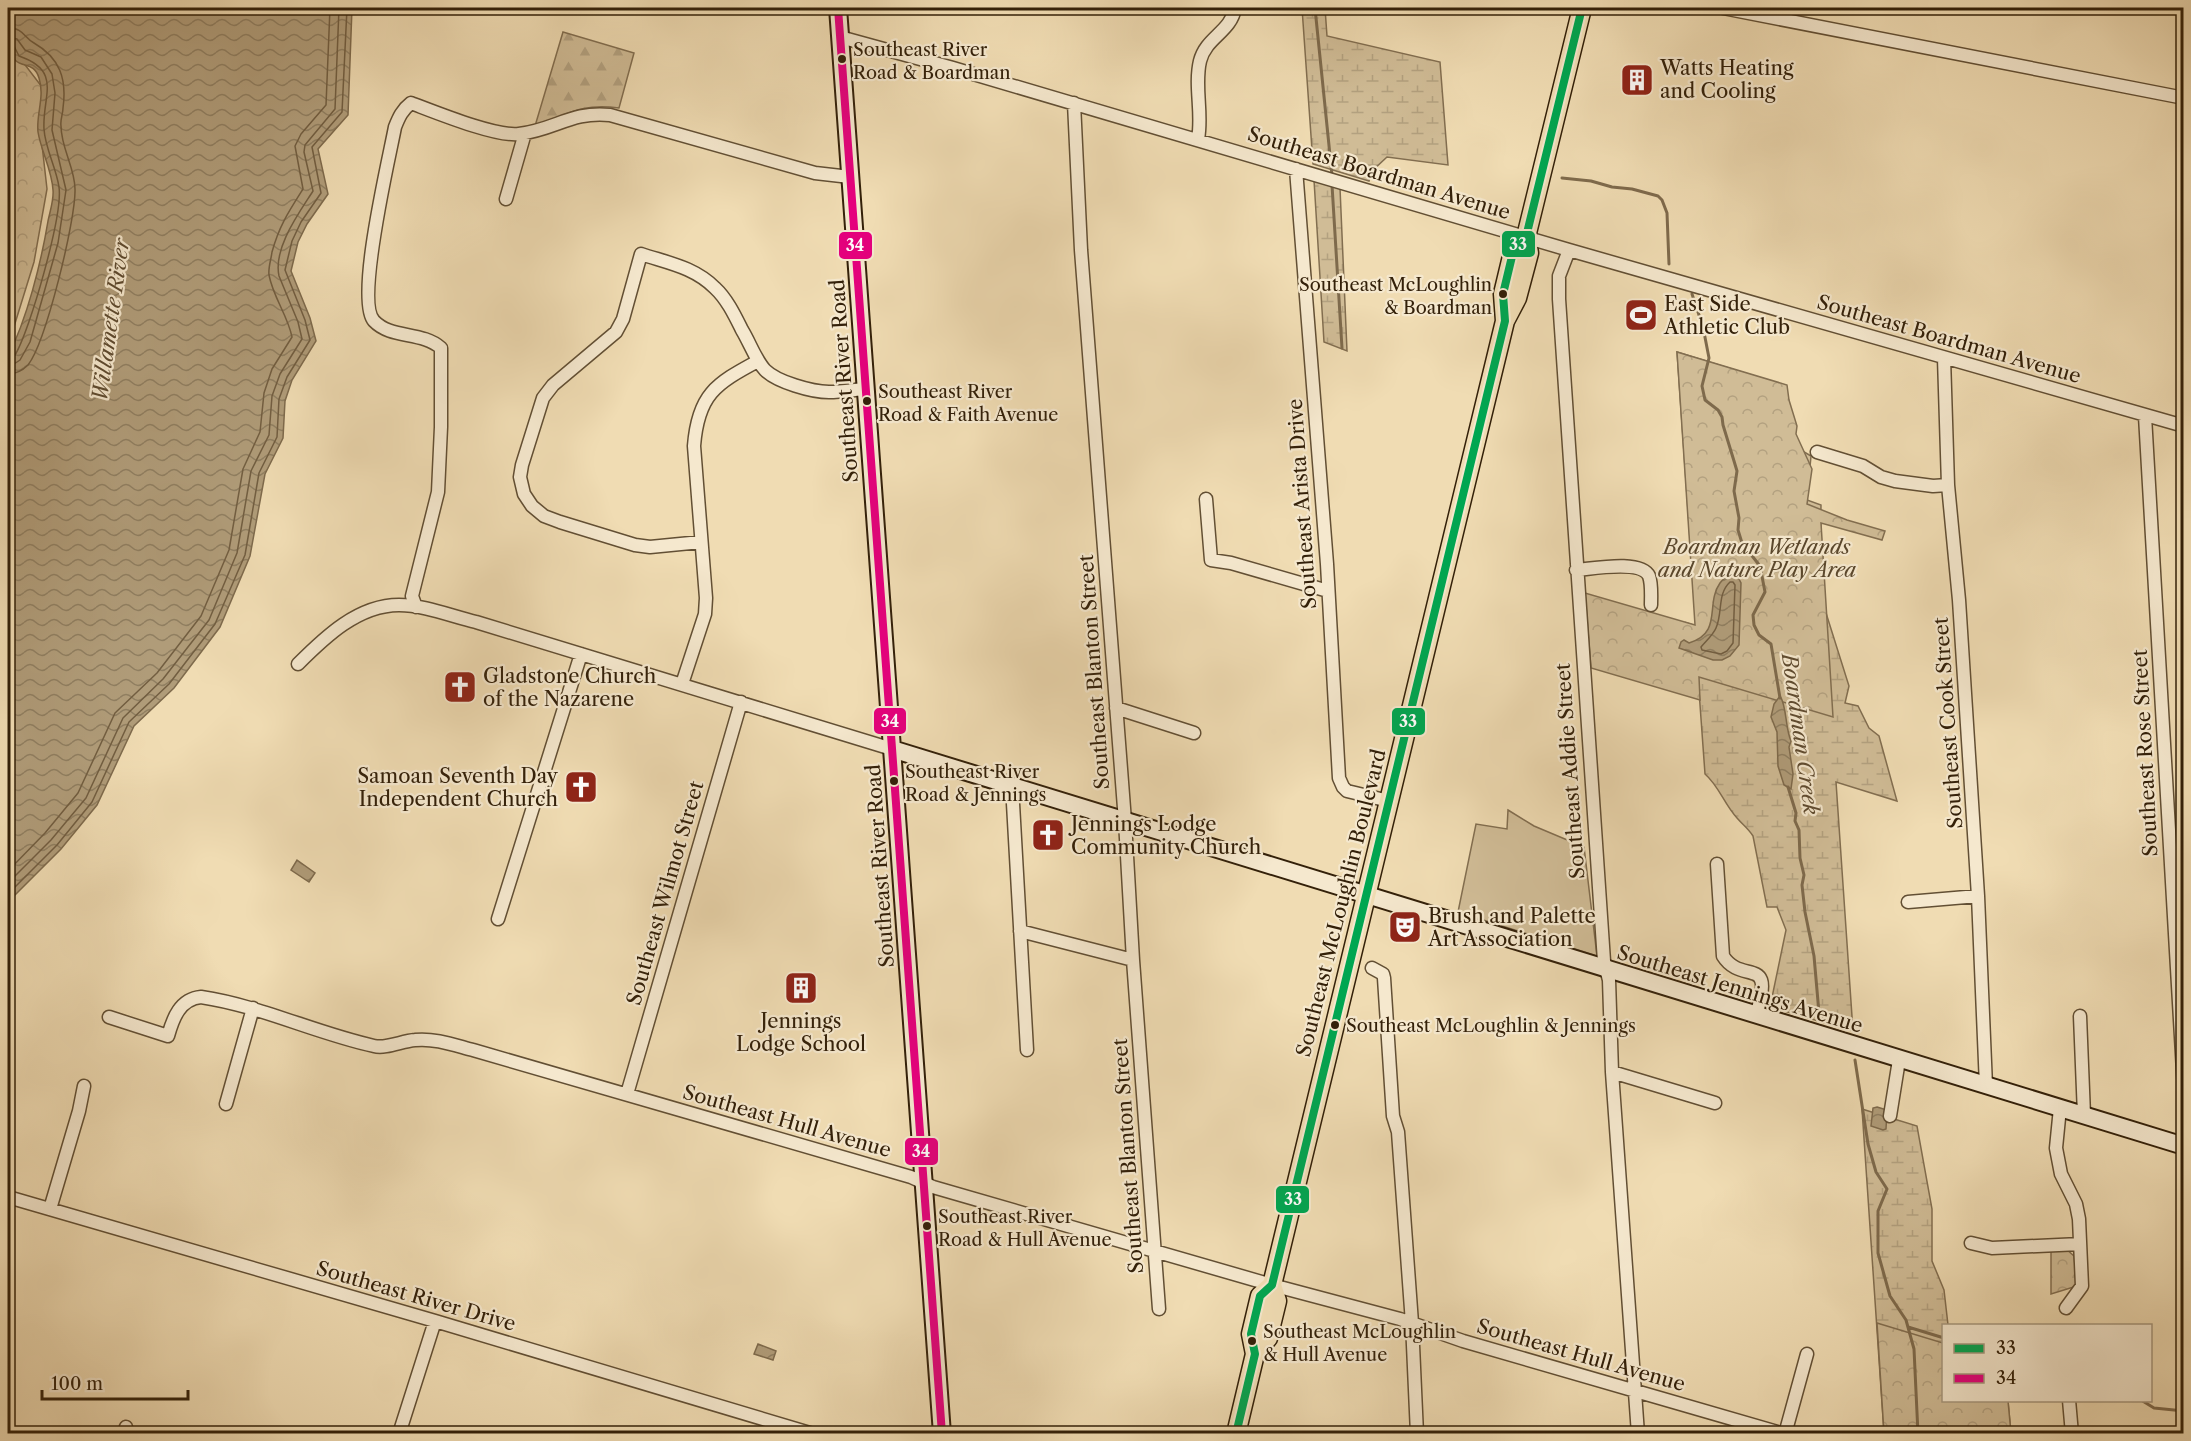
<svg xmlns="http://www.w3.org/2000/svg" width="2191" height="1441" viewBox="0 0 2191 1441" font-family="'Libre Caslon Text',serif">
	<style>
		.grass { fill: #d0bc96; stroke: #826e50; stroke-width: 1.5 }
		.forest { fill: url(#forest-firs); stroke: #826e50; stroke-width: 1.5 }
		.wetland { fill: url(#wetland-marsh); stroke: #826e50; stroke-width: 1.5 }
		.park { fill: url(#park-crowns); stroke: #826e50; stroke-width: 1.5 }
		.water { fill: url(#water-waves); stroke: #7e6a4c; stroke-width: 1.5 }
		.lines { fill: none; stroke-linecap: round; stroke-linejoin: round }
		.shore { stroke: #725e41; stroke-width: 1.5 }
		.stream { stroke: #7e6a4c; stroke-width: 3 }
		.street-casing { stroke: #624f34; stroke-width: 15 }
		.secondary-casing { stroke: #332009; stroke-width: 20 }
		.primary-casing { stroke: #332009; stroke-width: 21 }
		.street { stroke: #f5e8ce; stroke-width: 12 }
		.secondary { stroke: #f5e8ce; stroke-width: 16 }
		.primary { stroke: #f0dcb3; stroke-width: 18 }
		.bus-1-casing { stroke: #f5e8ce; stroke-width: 12 }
		.bus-2-casing { stroke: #f5e8ce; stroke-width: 12 }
		.bus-1 { stroke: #00a651; stroke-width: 8 }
		.bus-2 { stroke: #e5007d; stroke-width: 8 }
		.bus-dot { fill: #332009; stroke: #f5e8ce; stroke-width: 2 }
		.labels { text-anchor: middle; stroke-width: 4.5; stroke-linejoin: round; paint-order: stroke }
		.bus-label { font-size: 18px; fill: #332009; stroke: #f5e8ce; text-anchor: start }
		.poi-label { font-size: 20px; fill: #332009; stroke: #f5e8ce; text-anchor: start }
		.street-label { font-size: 20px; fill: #332009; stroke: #f5e8ce }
		.park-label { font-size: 20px; font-style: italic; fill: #5a472c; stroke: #f5e8ce }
		.water-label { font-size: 21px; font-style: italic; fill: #5f4b30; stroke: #f5e8ce }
		.line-badge { stroke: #f5e8ce; stroke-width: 2 }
		.badge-label { font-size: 16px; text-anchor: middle; font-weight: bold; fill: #fff }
	</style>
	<defs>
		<pattern id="forest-firs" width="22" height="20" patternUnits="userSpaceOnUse" patternTransform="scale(1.5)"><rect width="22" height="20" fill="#d0bc96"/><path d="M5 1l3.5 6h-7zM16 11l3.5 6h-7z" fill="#b3a180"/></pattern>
		<pattern id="wetland-marsh" width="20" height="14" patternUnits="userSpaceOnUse" patternTransform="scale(1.5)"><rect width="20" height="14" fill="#d0bc96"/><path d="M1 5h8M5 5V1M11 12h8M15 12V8" fill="none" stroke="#b3a180"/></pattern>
		<pattern id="park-crowns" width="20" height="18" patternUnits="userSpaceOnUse" patternTransform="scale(1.5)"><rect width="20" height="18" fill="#d0bc96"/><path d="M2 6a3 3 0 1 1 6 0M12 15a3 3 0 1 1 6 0" fill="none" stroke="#b3a180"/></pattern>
		<pattern id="water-waves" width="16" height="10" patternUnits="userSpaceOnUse" patternTransform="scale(1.5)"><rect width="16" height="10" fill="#b09c79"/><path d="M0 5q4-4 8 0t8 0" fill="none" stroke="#907f61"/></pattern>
	</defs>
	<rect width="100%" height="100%" fill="#f0dcb3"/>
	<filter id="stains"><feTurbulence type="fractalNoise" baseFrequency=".00333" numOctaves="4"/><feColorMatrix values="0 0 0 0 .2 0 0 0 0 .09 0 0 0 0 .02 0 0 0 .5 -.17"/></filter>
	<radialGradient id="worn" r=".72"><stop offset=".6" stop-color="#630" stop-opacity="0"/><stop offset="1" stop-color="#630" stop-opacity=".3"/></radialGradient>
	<path class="grass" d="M 1508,810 L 1534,826 L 1584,847 L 1597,956 L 1458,912 L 1476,824 L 1507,829 Z"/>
	<path class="forest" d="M 563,32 L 634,53 L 619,108 C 580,103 569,114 535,126 Z"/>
	<path class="wetland" d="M 1302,8 L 1325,8 L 1327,36 L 1440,62 L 1448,165 L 1387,157 L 1371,172 L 1369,181 L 1313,164 Z
		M 1314,180 L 1340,188 L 1347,351 L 1324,342 Z
		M 1677,352 L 1771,381 L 1799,449 L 1811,456 L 1807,500 L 1821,505 L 1820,566 L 1815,578 L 1849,686 L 1845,703 L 1858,706 L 1869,728 L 1879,736 L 1897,801 L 1836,782 L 1853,1031 L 1770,1007 L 1786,930 L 1777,907 L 1767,907 L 1753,836 C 1748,828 1743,825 1737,818 C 1724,804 1719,786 1705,774 L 1698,677 L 1699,640 L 1687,623 L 1696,626 Z
		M 1862,1109 L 1917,1126 L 1932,1209 L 1932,1261 L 1944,1290 L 1948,1325 L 1944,1326 L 1944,1400 L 2008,1401 L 2011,1433 L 1884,1433 Z"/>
	<path class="park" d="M 8,8 L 13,8 L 19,57 L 42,87 L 41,136 L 47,189 L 34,262 L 8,346 Z
		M 1677,352 L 1787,385 L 1789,400 L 1797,426 L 1796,434 L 1812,469 L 1807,504 L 1847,520 L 1885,531 L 1882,540 L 1821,523 L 1833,717 L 1699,677 L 1700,700 L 1591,668 L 1585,593 L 1695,625 Z
		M 2065,1248 L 2074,1256 L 2077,1286 L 2051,1294 L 2051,1249 Z
		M 1877,1323 L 1943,1343 L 1944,1400 L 2008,1401 L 2011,1433 L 1884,1433 Z"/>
	<path class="water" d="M 11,8 L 352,8 L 348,115 L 318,149 L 328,194 L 307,224 L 298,242 L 291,271 L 310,318 L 316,341 L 292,380 L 285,401 L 283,438 L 265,474 L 250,556 L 220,627 L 174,688 L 134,726 L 97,805 L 61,849 L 8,902 L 8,356 C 27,319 41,263 48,221 C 50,211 54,200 53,190 C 52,170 41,151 38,132 C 36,114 45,97 39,78 C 34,62 23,68 15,60 C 5,51 6,19 11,8 Z
		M 1730,572 L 1737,575 L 1741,583 L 1739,645 L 1730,656 L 1722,660 L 1713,660 L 1679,648 L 1681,642 L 1684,640 L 1689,643 C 1723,633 1705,604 1720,583 C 1723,579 1727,576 1730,572 Z
		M 1780,696 C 1787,706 1785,728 1791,741 L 1789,747 L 1793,774 L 1791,789 L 1784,785 L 1778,766 L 1777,732 L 1771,717 L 1774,704 Z
		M 297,860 L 315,873 L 309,882 L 291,870 Z
		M 1877,1107 L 1887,1110 L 1886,1129 L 1883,1130 L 1871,1126 L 1873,1108 Z
		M 758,1344 L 776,1351 L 773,1360 L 754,1354 Z"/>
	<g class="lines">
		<path class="shore" d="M 8,28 C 24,28 23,37 34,43 C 60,58 67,79 63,108 C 63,114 60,120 61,126 C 61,148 75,168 75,189 C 76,219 46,342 28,365 C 22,371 15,374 8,374
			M 8,37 L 17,39 L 25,50 L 41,57 L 52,74 L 55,93 L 52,130 L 66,190 L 58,243 L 30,342 L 20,360 L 14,364 L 8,365
			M 8,44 L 14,46 L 19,56 C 63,71 42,96 44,129 C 45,148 56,167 59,187 C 63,215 30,330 15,355 L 8,357
			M 1730,582 L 1733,582 L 1735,585 L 1733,643 L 1727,651 L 1721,654 L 1702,650 L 1701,647 C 1706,641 1713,635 1716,628 C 1723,612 1717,594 1730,582 Z
			M 8,871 L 45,833 L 78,793 L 115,713 L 157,673 L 201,616 L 229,550 L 243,469 L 260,432 L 264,393 L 272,369 L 292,337 C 288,316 273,297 269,275 C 268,268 271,260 272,252 C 279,226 289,211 303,189 L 295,146 L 301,134 L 326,105 L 330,8
			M 8,883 L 51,840 L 86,798 L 123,718 L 163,679 L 209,620 L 237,553 L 251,471 L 269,435 L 272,396 L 280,374 L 302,339 L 298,322 L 279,276 C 273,248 299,213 313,191 L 304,152 L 305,145 L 335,109 L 339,8
			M 8,894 L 57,845 L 92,802 L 129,722 L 169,684 L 215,624 L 245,555 L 259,473 L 277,437 L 279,399 L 287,377 L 310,340 L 305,320 L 285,270 L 292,241 L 301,222 L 321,193 L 312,147 L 342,112 L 347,8"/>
		<path class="stream" d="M 1315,8 L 1332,175
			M 1562,178 L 1591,181 L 1612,187 L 1632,189 L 1658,196 L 1662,200 L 1667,213 L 1669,264
			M 1332,185 L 1342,348
			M 1692,294 L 1703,327 L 1709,358 L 1702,386 L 1705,400 L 1718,410 L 1722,417 L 1723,425 L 1734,461 L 1737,471 L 1734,491 L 1739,518 L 1738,530 L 1742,543 L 1760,566 L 1765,592 L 1753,615 L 1754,625 L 1759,635 L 1771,644 L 1780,698
			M 1788,787 L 1796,813 L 1795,821 L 1799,830 L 1800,858 L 1804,875 L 1802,885 L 1805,912 L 1814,956 L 1819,1013 L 1829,1023
			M 1855,1060 L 1868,1144 L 1876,1172 L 1887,1189 L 1878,1211 L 1878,1253 L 1890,1296 L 1906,1320 L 1914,1349 L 1918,1434
			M 1908,1327 L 1944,1338
			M 2141,1400 L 2154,1408 L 2184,1411"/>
		<g class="street-casing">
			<path id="street" d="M 1723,8 L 2184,98
				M 840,37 L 953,68 L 1569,250 L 2184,426
				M 1074,103 L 1081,250 L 1125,821 L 1133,960 L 1159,1309
				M 1198,139 C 1203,114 1194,86 1200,61 C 1206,37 1231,32 1235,8
				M 1296,169 L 1327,564 L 1339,778 L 1343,787 L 1347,791 L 1389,801
				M 506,199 L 525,133
				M 1569,250 L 1559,276 L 1559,299 L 1604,961 L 1609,980 L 1612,1072 L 1638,1434
				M 1944,358 L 1948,485 L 1959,600 L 1978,896 L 1986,1086
				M 2145,416 L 2184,1089
				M 1817,452 L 1863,466 L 1881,477 L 1895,481 L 1933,486 L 1948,485
				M 1206,499 L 1211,560 L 1231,563 L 1328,591
				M 701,542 L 650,547 L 635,545 L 560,522 L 544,516 L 532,506 L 524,494 L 520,477 L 522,465 L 543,398 L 553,385 L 616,332 L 623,319 L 641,254 C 668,263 694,267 715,288 C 727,299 735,316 742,330 C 750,343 755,359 765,370 C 777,382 812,392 829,392 C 841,392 853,390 865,389
				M 1576,570 C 1592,569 1641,559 1649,576 C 1652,584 1651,596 1651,605
				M 416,607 L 412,596 L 438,492 L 441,427 L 441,348 C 422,331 391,339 374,321 C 355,301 389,159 395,127 C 399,117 402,110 411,103 C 435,112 496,137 519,134 C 555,130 571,111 610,115 L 815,173 L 850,177
				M 298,664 C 325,637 358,605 399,605 C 424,605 451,616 476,622 L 892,749
				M 682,684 L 705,614 L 706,598 L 694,446 C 698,395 715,384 758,361
				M 1116,708 L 1194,733
				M 1012,786 L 1027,1050
				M 1717,864 L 1723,956 C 1742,986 1776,953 1756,1015
				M 1908,902 L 1978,896
				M 498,919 L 581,654
				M 1020,931 L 1133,960
				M 1372,968 L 1383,974 L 1384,978 L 1393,1116 L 1398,1132 L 1412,1323 L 1417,1434
				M 2080,1016 L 2084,1115
				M 109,1017 L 168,1036 C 173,1018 180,999 201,997 C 261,1006 315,1033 374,1046 C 386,1049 402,1041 415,1040 C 435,1038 454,1045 473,1050 L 911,1177 L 933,1187 L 1272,1285 L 1400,1319 L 1463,1341 L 1784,1434
				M 1612,1072 L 1715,1103
				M 627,1094 L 741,702
				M 226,1104 L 253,1008
				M 2060,1108 L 2056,1148 L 2061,1174 L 2076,1204 L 2079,1219 L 2082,1286 L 2066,1308
				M 1890,1116 L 1899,1060
				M 8,1197 L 435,1321 L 813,1434
				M 50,1209 L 79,1111 L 84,1086
				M 1971,1243 L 1992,1248 L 2080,1244
				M 2069,1400 L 2072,1434
				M 126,1427 L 127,1434
				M 399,1434 L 435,1321
				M 1785,1434 L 1807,1354"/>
		</g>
		<g class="secondary-casing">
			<path id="secondary" d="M 838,8 L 942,1434
				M 892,749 L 2184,1146"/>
		</g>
		<g class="primary-casing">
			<path id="primary" d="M 1505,321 L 1503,294 L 1514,248 L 1526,237
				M 1255,1354 L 1251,1334 L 1260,1296 L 1272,1285
				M 1236,1434 L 1255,1354 L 1268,1338 L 1277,1301 L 1272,1285 L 1505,321 L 1517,298 L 1529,253 L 1526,237 L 1582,8"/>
		</g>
		<use href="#street" class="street"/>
		<use href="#secondary" class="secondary"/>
		<use href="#primary" class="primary"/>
		<g class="bus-1-casing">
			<path id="bus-1" d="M 1236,1434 L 1255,1354 L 1251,1334 L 1260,1296 L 1272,1285 L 1505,321 L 1503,294 L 1514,248 L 1526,237 L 1582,8"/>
		</g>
		<g class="bus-2-casing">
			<path id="bus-2" d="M 838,8 L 942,1434"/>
		</g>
		<use href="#bus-1" class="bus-1"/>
		<use href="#bus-2" class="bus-2"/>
	</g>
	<defs>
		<g id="building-square" transform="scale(1.725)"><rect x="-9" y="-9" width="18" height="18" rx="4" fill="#8f2418" stroke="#f5e8ce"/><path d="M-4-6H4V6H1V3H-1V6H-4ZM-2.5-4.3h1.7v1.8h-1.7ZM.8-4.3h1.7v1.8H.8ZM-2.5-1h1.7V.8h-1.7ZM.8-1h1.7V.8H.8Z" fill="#fff"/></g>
		<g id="stadium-square" transform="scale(1.725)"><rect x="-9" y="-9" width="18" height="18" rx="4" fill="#8f2418" stroke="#f5e8ce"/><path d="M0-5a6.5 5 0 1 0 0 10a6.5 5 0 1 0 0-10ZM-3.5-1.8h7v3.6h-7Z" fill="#fff"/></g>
		<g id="church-square" transform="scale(1.725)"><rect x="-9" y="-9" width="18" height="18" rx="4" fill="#8f2418" stroke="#f5e8ce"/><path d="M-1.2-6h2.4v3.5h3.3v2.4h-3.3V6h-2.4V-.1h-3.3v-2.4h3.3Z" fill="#fff"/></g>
		<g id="theatre-square" transform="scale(1.725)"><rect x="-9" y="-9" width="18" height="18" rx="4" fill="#8f2418" stroke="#f5e8ce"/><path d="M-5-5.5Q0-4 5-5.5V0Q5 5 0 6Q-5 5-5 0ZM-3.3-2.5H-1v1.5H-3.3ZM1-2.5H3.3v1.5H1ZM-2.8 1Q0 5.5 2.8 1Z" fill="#fff"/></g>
	</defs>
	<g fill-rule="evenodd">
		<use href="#building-square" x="1637" y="80"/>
		<use href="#stadium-square" x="1641" y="315"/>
		<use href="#church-square" x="460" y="687"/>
		<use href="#church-square" x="581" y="787"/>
		<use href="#church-square" x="1048" y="835"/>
		<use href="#theatre-square" x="1405" y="927"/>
		<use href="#building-square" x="801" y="988"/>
	</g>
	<g class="bus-dot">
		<circle cx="842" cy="59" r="5"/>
		<circle cx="1503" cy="294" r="5"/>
		<circle cx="867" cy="401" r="5"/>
		<circle cx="894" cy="781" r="5"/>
		<circle cx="1335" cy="1025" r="5"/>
		<circle cx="927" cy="1226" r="5"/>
		<circle cx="1252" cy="1341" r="5"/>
	</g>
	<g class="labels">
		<g class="bus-label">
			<text x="853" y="56">Southeast River<tspan x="853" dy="23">Road &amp; Boardman</tspan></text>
			<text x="1492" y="291" text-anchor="end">Southeast McLoughlin<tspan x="1492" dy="23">&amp; Boardman</tspan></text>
			<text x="878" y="398">Southeast River<tspan x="878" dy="23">Road &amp; Faith Avenue</tspan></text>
			<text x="905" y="778">Southeast River<tspan x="905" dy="23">Road &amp; Jennings</tspan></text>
			<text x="1346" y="1032">Southeast McLoughlin &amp; Jennings</text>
			<text x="938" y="1223">Southeast River<tspan x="938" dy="23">Road &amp; Hull Avenue</tspan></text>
			<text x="1263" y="1338">Southeast McLoughlin<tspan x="1263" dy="23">&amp; Hull Avenue</tspan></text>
		</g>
		<g class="poi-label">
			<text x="1660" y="75">Watts Heating<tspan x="1660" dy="23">and Cooling</tspan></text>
			<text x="1664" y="311">East Side<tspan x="1664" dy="23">Athletic Club</tspan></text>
			<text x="483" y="683">Gladstone Church<tspan x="483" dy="23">of the Nazarene</tspan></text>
			<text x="558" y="783" text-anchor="end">Samoan Seventh Day<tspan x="558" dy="23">Independent Church</tspan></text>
			<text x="1071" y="831">Jennings Lodge<tspan x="1071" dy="23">Community Church</tspan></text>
			<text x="1428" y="923">Brush and Palette<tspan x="1428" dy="23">Art Association</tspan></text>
			<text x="801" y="1028" text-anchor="middle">Jennings<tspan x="801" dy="23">Lodge School</tspan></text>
		</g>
		<g class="street-label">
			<text transform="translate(1379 173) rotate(17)" y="7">Southeast Boardman Avenue</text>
			<text transform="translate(1949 339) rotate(16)" y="7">Southeast Boardman Avenue</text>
			<text transform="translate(844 381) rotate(-94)" y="7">Southeast River Road</text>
			<text transform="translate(1302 504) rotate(-94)" y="7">Southeast Arista Drive</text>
			<text transform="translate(1094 672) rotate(-94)" y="7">Southeast Blanton Street</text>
			<text transform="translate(1948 723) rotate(-94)" y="7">Southeast Cook Street</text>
			<text transform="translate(2145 753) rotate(-93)" y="7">Southeast Rose Street</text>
			<text transform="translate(1570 771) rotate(-94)" y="7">Southeast Addie Street</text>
			<text transform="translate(880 866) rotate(-94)" y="7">Southeast River Road</text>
			<text transform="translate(665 893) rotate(-74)" y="7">Southeast Wilmot Street</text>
			<text transform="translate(1341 903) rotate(-76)" y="7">Southeast McLoughlin Boulevard</text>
			<text transform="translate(1740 989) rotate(17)" y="7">Southeast Jennings Avenue</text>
			<text transform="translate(787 1121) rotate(16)" y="7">Southeast Hull Avenue</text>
			<text transform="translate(1128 1156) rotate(-94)" y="7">Southeast Blanton Street</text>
			<text transform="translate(416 1296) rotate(16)" y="7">Southeast River Drive</text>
			<text transform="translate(1581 1355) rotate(16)" y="7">Southeast Hull Avenue</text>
		</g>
		<g class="park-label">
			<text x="1757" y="554">Boardman Wetlands<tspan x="1757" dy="23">and Nature Play Area</tspan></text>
		</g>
		<g class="water-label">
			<text transform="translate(111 320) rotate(-82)" y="7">Willamette River</text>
			<text transform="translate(1800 734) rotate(82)" y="7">Boardman Creek</text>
		</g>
	</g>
	<g class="line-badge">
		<rect x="1501" y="230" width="35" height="28" rx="6" fill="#00a651"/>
		<rect x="838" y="231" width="35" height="29" rx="6" fill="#e5007d"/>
		<rect x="873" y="707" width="34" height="28" rx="6" fill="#e5007d"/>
		<rect x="1391" y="707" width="35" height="29" rx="6" fill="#00a651"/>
		<rect x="904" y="1137" width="35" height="29" rx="6" fill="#e5007d"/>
		<rect x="1275" y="1185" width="35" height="29" rx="6" fill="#00a651"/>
	</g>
	<g class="badge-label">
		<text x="1518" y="250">33</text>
		<text x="855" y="251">34</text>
		<text x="890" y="727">34</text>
		<text x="1408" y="727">33</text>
		<text x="921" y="1157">34</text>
		<text x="1293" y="1205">33</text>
	</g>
	<rect width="2191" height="1441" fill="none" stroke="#f0dcb3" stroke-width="30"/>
	<rect x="9" y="9" width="2173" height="1423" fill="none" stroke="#332009" stroke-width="3"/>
	<rect x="15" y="15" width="2161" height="1411" fill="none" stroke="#332009" stroke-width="1.5"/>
	<rect x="1942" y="1324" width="210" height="78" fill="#f5e8ce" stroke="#a7987f" stroke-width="1.5"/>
	<rect x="1954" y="1344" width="30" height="9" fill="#00a651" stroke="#a7987f" stroke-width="1.5"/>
	<text x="1996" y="1354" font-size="18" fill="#332009">33</text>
	<rect x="1954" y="1374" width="30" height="9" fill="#e5007d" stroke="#a7987f" stroke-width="1.5"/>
	<text x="1996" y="1384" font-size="18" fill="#332009">34</text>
	<path d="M42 1390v9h146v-9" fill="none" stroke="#332009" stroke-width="3"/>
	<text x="51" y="1390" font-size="18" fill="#332009" stroke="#f5e8ce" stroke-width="4.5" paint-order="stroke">100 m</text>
	<rect width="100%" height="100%" filter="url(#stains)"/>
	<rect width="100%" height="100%" fill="url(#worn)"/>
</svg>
